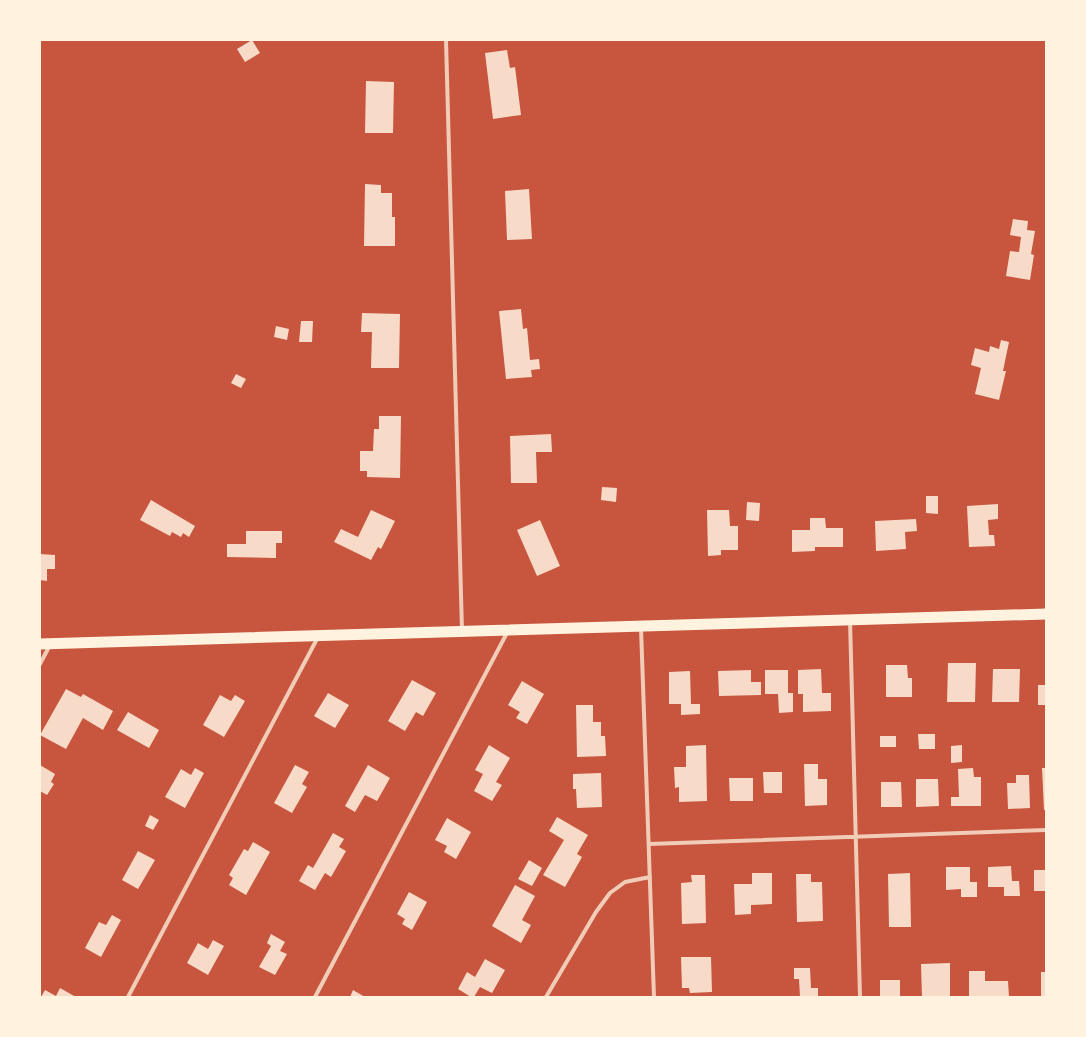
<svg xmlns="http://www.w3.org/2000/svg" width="1086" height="1037" viewBox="0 0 1086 1037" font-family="'Nunito Sans',sans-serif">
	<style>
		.building { fill: #f7dbc8 }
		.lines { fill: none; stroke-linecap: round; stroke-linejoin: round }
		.minor { stroke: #f1ccb7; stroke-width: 4 }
		.trunk { stroke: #fff3e0; stroke-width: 11 }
	</style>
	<rect width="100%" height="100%" fill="#c8553d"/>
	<path class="building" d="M 252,40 L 260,53 L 245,62 L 237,49 Z
		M 507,50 L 510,68 L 515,67 L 521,115 L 493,119 L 485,53 Z
		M 366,81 L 394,82 L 393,133 L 365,133 Z
		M 365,184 L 381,185 L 381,193 L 392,193 L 392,217 L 395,217 L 395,246 L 364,246 Z
		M 529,189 L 532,239 L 507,240 L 505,191 Z
		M 1013,219 L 1028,221 L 1027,230 L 1035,231 L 1031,254 L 1034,255 L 1030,280 L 1006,276 L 1010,251 L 1019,252 L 1021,237 L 1010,235 Z
		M 521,309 L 523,329 L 527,328 L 530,360 L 539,359 L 540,369 L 531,370 L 532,377 L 506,379 L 499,311 Z
		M 362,313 L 400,314 L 399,368 L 371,368 L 372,332 L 361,332 Z
		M 301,321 L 313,321 L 312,342 L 299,342 Z
		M 276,326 L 289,329 L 287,340 L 274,337 Z
		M 1001,340 L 1009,342 L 1003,371 L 1006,371 L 999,400 L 975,394 L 981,368 L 971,365 L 975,348 L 989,352 L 990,346 L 999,349 Z
		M 236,374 L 246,379 L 241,388 L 231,383 Z
		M 379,416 L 401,416 L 400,478 L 367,477 L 367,471 L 360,471 L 360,451 L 373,451 L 374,429 L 379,429 Z
		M 551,434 L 552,452 L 536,452 L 537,483 L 511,483 L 510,436 Z
		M 602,487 L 617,488 L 616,502 L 601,500 Z
		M 926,496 L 938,496 L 938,514 L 926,513 Z
		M 151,500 L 195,526 L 189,537 L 183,533 L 181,537 L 172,532 L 170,536 L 140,520 Z
		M 747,502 L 760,503 L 759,521 L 746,520 Z
		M 998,504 L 998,519 L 988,520 L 989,535 L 994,535 L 995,546 L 969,547 L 967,506 Z
		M 371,510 L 395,521 L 381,549 L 378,547 L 371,560 L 334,542 L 341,529 L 358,537 Z
		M 707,510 L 729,510 L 730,526 L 738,526 L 738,550 L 721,550 L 721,555 L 708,556 Z
		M 810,518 L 825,518 L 826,528 L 843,528 L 843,547 L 815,547 L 815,551 L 792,552 L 792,530 L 810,530 Z
		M 916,519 L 917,531 L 905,532 L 906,549 L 876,551 L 875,521 Z
		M 540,520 L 560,566 L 537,576 L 517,530 Z
		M 246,531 L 282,531 L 282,543 L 276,543 L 276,558 L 227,557 L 227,544 L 246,544 Z
		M 40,554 L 55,555 L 55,569 L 47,569 L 47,581 L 40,580 Z
		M 948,663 L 976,663 L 975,702 L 947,702 Z
		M 886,665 L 907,665 L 908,678 L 912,678 L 912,697 L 886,697 Z
		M 821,669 L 822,693 L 831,693 L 831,711 L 803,712 L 803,694 L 798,694 L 798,670 Z
		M 993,669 L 1020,669 L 1019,702 L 992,702 Z
		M 751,670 L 751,682 L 761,682 L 761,695 L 719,696 L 718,671 Z
		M 765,670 L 788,670 L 788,693 L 793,693 L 793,712 L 779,713 L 778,694 L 765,694 Z
		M 690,671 L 691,704 L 700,704 L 700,714 L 681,715 L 681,704 L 669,704 L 669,672 Z
		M 412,680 L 436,693 L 423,716 L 416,712 L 405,731 L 388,721 Z
		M 522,681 L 544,694 L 527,724 L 516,718 L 520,712 L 508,705 Z
		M 1038,685 L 1046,685 L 1046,705 L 1038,705 Z
		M 66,689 L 81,697 L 83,694 L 113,711 L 103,730 L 83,718 L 66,749 L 40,735 Z
		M 328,693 L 349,705 L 335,728 L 314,716 Z
		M 220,695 L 231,701 L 235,695 L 245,701 L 224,737 L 203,725 Z
		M 576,705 L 593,705 L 593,722 L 601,722 L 601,736 L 605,736 L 606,756 L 577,757 Z
		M 128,712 L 159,730 L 149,748 L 117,730 Z
		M 918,734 L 935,734 L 935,749 L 919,749 Z
		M 880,736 L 896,736 L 896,747 L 880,747 Z
		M 489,745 L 510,758 L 496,782 L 502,785 L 492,801 L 474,791 L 483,774 L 475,770 Z
		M 706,745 L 707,801 L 679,802 L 679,787 L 675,788 L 674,767 L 686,767 L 686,746 Z
		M 962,745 L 962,762 L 951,763 L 951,746 Z
		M 804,764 L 818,764 L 818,779 L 827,779 L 827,805 L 805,806 Z
		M 40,765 L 55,774 L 51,782 L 54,784 L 47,795 L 40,791 Z
		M 295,765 L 309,772 L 302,784 L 307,787 L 292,813 L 274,803 Z
		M 368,765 L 390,778 L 377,801 L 365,795 L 355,812 L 345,806 Z
		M 195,768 L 204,773 L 185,808 L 165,797 L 181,769 L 191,775 Z
		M 973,768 L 974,777 L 981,777 L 981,806 L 951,806 L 951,797 L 959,797 L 958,769 Z
		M 1042,768 L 1046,768 L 1046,810 L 1044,810 Z
		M 763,772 L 782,772 L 782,793 L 764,793 Z
		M 601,773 L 602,807 L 577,808 L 576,789 L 573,789 L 573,774 Z
		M 1016,775 L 1029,775 L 1030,808 L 1008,809 L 1007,783 L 1016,783 Z
		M 729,778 L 753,778 L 753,801 L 730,801 Z
		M 916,779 L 938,779 L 939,806 L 916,807 Z
		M 881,782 L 901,782 L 902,807 L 881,807 Z
		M 150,815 L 159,820 L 153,830 L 145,826 Z
		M 557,817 L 588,835 L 577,854 L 582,857 L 565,887 L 543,875 L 564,840 L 549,831 Z
		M 447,818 L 471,832 L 456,859 L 444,852 L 447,846 L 435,840 Z
		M 333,833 L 344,839 L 339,847 L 346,851 L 331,877 L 325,873 L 315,890 L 299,881 L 308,865 L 313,868 Z
		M 253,842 L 270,852 L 246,895 L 229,885 L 233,878 L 229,875 L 244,849 L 248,851 Z
		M 138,851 L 155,860 L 138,889 L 122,880 Z
		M 529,860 L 542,868 L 532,886 L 518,879 Z
		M 1011,866 L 1012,881 L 1019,881 L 1020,896 L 1004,896 L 1004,887 L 988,887 L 988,867 Z
		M 946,867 L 970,867 L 970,882 L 977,882 L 977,897 L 961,897 L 961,889 L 946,890 Z
		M 1034,870 L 1046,870 L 1046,891 L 1034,891 Z
		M 752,873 L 772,873 L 772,904 L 751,905 L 751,914 L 735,915 L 734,884 L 752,884 Z
		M 910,873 L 911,927 L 889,927 L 888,874 Z
		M 796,874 L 811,874 L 811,882 L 822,882 L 823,921 L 797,922 Z
		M 691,875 L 705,875 L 706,923 L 682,924 L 681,883 L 692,882 Z
		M 515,885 L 535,896 L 522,920 L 531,925 L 521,943 L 492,926 Z
		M 409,892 L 427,902 L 412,930 L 402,924 L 405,919 L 397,914 Z
		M 112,915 L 121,920 L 101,957 L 85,948 L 99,922 L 106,925 Z
		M 271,934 L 285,942 L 280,951 L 287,954 L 275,975 L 259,967 L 271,946 L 267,943 Z
		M 213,940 L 224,946 L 208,975 L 187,963 L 198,943 L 208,949 Z
		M 681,957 L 711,957 L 712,992 L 690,993 L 689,988 L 682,988 Z
		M 485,959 L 505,970 L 492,993 L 480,987 L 474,997 L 471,997 L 458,989 L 467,972 L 475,977 Z
		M 950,963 L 950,997 L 922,997 L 921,964 Z
		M 794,968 L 810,968 L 811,988 L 818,988 L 818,997 L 800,997 L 799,979 L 794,979 Z
		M 969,971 L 985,971 L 985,981 L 1008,981 L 1009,997 L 969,997 Z
		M 1041,972 L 1046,972 L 1046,997 L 1041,997 Z
		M 880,980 L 900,980 L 900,997 L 880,997 Z
		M 60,988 L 76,997 L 41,997 L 45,990 L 56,996 Z
		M 353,990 L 365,997 L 350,997 Z"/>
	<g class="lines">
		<path class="minor" d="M 446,40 L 462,631
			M 850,620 L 860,997
			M 641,628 L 654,997
			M 40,664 L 50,645
			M 649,844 L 1046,830
			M 128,997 L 318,637
			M 315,997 L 508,631
			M 546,997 L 596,912 L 610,893 L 625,882 L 650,877"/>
		<path class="trunk" d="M 40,644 L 1046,614"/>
	</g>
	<rect width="1086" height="1037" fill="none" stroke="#fff3e0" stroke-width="82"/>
</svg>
